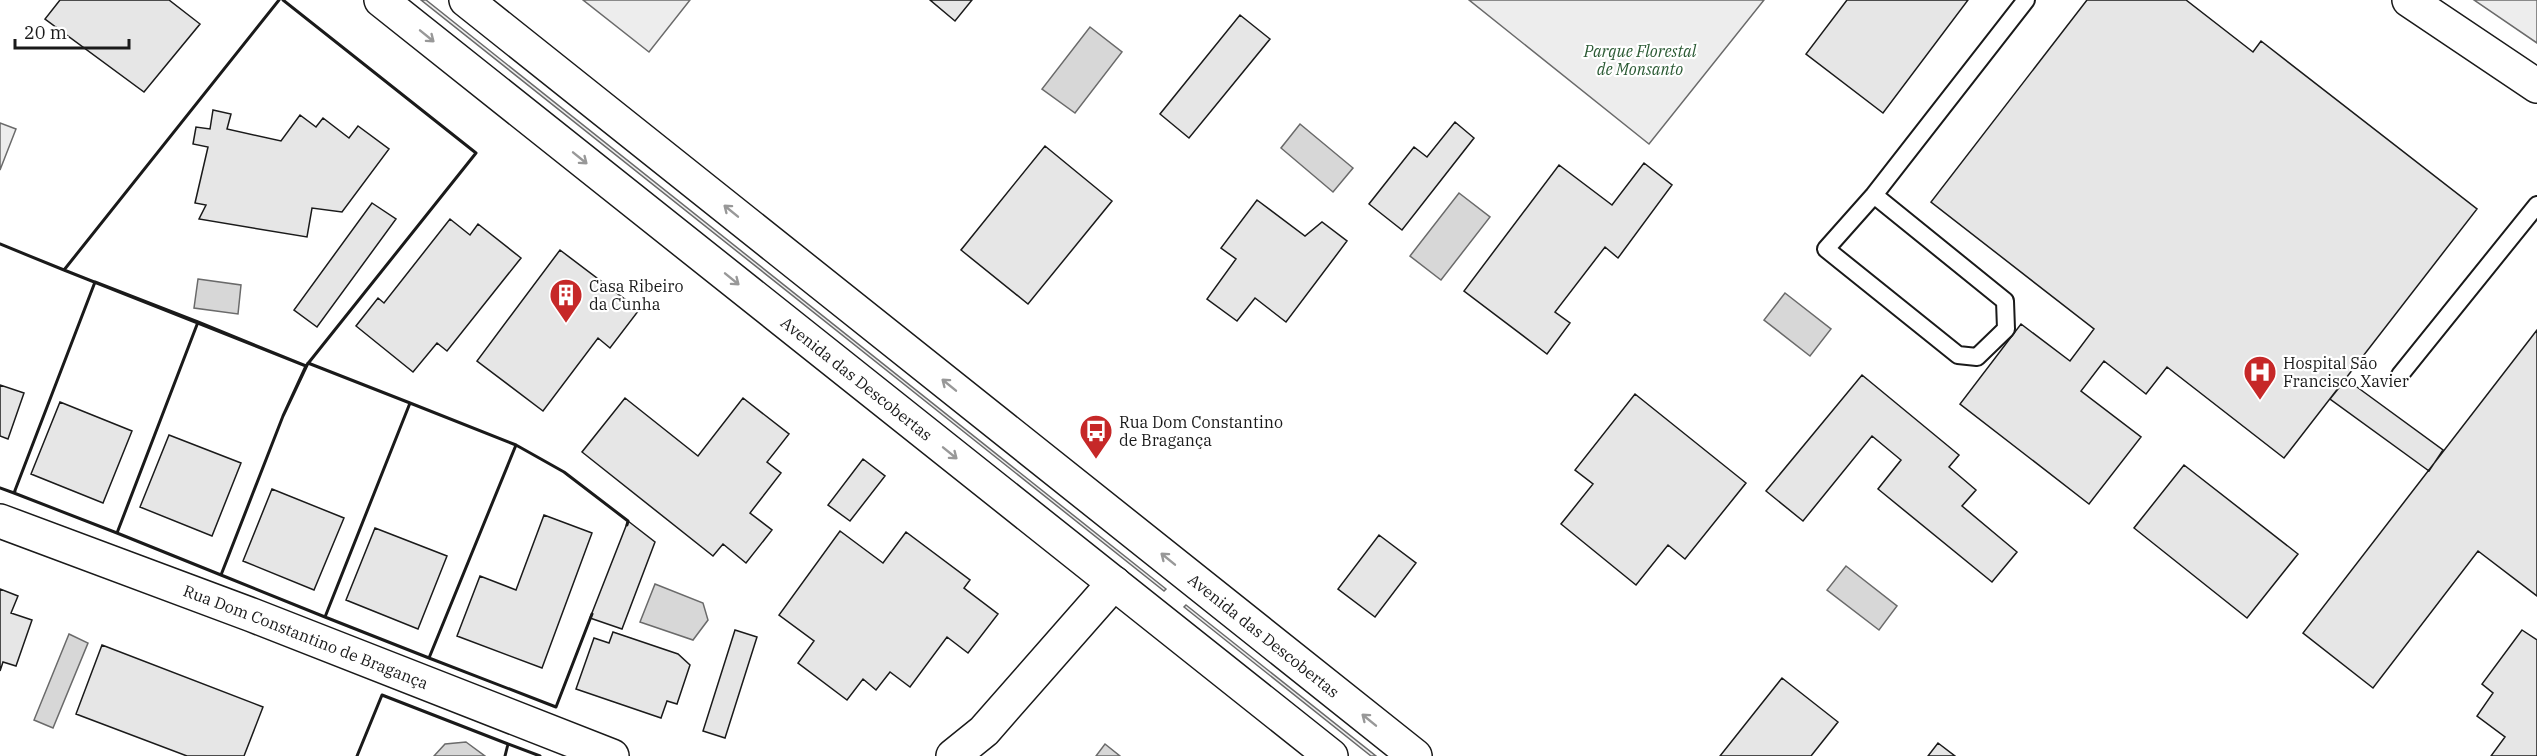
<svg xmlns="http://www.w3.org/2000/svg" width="2537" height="756" viewBox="0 0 2537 756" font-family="'IBM Plex Serif',serif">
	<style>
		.built { fill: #ededed; stroke: #6a6a6a; stroke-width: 1.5 }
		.water { fill: #d7d7d7; stroke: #6a6a6a; stroke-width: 1.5 }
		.building { fill: #e6e6e6; stroke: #1a1a1a; stroke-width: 1.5 }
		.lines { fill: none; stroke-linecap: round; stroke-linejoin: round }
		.service-casing { stroke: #1a1a1a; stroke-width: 20 }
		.minor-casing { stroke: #1a1a1a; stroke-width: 36 }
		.primary-casing { stroke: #1a1a1a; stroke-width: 36 }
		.service { stroke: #fff; stroke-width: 16 }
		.minor { stroke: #fff; stroke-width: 33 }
		.primary { stroke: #fff; stroke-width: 33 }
		.wall { stroke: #1a1a1a; stroke-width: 3 }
		.oneway { stroke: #989898 }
		.labels { text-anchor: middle; stroke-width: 4.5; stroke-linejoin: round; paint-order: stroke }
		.park-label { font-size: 16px; font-style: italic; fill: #2b5a34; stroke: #fff }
		.poi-label { font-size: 16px; fill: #1a1a1a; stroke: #fff; text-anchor: start }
		.street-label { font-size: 16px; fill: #1a1a1a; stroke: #fff }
	</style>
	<rect width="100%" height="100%" fill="#fff"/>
	<path class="built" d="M 421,0 L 426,0 L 1166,589 L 1164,591 Z
		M 583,0 L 690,0 L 649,52 Z
		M 1469,0 L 1764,0 L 1649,144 Z
		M 2474,0 L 2537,0 L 2537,43 Z
		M 0,123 L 16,129 L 0,170 Z
		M 1186,605 L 1376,756 L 1371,756 L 1184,607 Z"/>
	<path class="water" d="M 1090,27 L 1122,52 L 1075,113 L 1042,89 Z
		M 1300,124 L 1353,168 L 1333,192 L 1281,148 Z
		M 1459,193 L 1490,217 L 1441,280 L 1410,256 Z
		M 198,279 L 241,285 L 238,314 L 194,308 Z
		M 1785,293 L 1831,329 L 1810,356 L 1764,320 Z
		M 1846,566 L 1897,606 L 1879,630 L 1827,590 Z
		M 655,584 L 703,603 L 708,620 L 693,640 L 640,622 Z
		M 69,634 L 88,643 L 53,728 L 34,720 Z
		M 466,742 L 485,756 L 434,756 L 445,744 Z
		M 1105,744 L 1120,756 L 1096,756 Z"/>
	<path class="building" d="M 60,0 L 169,0 L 200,24 L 144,92 L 45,19 Z
		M 930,0 L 972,0 L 955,21 Z
		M 1847,0 L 1968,0 L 1883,113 L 1806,54 Z
		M 2087,0 L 2186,0 L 2253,52 L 2261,41 L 2477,209 L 2284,458 L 2167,367 L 2146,394 L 2104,361 L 2081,391 L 2141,437 L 2089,504 L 1960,404 L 2021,324 L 2070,361 L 2094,329 L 1931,202 Z
		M 1240,15 L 1270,39 L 1189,138 L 1160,114 Z
		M 213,110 L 231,114 L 227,129 L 281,141 L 300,115 L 316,127 L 323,118 L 349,138 L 358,126 L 389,149 L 342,212 L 312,208 L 307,237 L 199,219 L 206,205 L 195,203 L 208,147 L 193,144 L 196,127 L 210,129 Z
		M 1455,122 L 1474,138 L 1402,230 L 1369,204 L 1414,147 L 1427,157 Z
		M 1045,146 L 1112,201 L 1028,304 L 961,250 Z
		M 1644,163 L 1672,185 L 1618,258 L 1605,247 L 1555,312 L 1570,323 L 1547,354 L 1464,291 L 1559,165 L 1612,205 Z
		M 1257,200 L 1305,236 L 1322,222 L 1347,241 L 1286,322 L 1255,298 L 1237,321 L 1207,299 L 1236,259 L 1221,248 Z
		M 372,203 L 396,219 L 317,327 L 294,310 Z
		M 450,219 L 470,235 L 478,224 L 521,258 L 447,351 L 437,343 L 413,372 L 356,326 L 378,298 L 384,303 Z
		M 560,250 L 639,310 L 610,348 L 598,338 L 543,411 L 477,361 Z
		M 2537,330 L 2537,596 L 2478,551 L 2373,688 L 2303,633 Z
		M 1862,375 L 1959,455 L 1949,467 L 1976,490 L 1962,506 L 2017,552 L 1992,582 L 1878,489 L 1901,460 L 1872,436 L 1803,521 L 1766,491 Z
		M 2346,379 L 2443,450 L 2429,471 L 2330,399 Z
		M 0,385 L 24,393 L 8,439 L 0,436 Z
		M 1635,394 L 1746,483 L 1685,559 L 1668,545 L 1636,585 L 1561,524 L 1593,484 L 1575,470 Z
		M 625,398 L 698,456 L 743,398 L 789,434 L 767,462 L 781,473 L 750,513 L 772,530 L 746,563 L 723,544 L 713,556 L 582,452 Z
		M 60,402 L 132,431 L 103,503 L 31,474 Z
		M 169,435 L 241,463 L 212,536 L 140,507 Z
		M 863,459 L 885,476 L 850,521 L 828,505 Z
		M 2184,465 L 2298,554 L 2247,618 L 2134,528 Z
		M 272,489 L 344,518 L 314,590 L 243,561 Z
		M 544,515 L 592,533 L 542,668 L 457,636 L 480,576 L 516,590 Z
		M 628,521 L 655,542 L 622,629 L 590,618 Z
		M 375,528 L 447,556 L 418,629 L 346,600 Z
		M 840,531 L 883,563 L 906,532 L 970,580 L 964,588 L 998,614 L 968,653 L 947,637 L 910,687 L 890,672 L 876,690 L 863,679 L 847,700 L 798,663 L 814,641 L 779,615 Z
		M 1379,535 L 1416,563 L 1375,617 L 1338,589 Z
		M 0,589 L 18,596 L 11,613 L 32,620 L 16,666 L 3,662 L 0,671 Z
		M 735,630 L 757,637 L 725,738 L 703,731 Z
		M 2522,630 L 2537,640 L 2537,756 L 2491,756 L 2505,737 L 2477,716 L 2493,693 L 2482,684 Z
		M 613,632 L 678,654 L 690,665 L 677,704 L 667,701 L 661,718 L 576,689 L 594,638 L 609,643 Z
		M 102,645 L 263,707 L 244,756 L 187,756 L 76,714 Z
		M 1782,678 L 1838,722 L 1811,756 L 1720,756 Z
		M 1938,743 L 1955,756 L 1928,756 Z"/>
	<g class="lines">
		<g class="service-casing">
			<path id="service" d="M 1874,195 L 2005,301 L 2006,329 L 1977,357 L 1958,355 L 1826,249 L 1874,195 L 2026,0
				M 2400,375 L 2537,205"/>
		</g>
		<g class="minor-casing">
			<g id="minor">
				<path d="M 2409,0 L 2537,86"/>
				<path id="s1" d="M 0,521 L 252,615 L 612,756"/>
				<path d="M 953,756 L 984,731 L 1114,583"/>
			</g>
		</g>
		<g class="primary-casing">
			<g id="primary">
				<path id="s2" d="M 381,0 L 1331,756"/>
				<path id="s3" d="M 466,0 L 1415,756"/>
			</g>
		</g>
		<use href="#service" class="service"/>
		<use href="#minor" class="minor"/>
		<use href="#primary" class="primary"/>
		<path class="wall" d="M 279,0 L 64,270 L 306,366 L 476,153 L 283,0
			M 0,244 L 64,270
			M 95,282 L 198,322 L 117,533 L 14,493 Z
			M 198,322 L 306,366 L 283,416 L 221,575 L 117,533 Z
			M 308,363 L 410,403 L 325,617 L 221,575 L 283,416 Z
			M 516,445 L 429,658 L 556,707 L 592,614
			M 516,445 L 429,658 L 325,617 L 410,403 L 516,445 L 564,472 L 628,521 L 627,525
			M 0,488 L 14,493 L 15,491
			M 508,744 L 540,756
			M 357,756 L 382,695 L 508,744 L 505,756"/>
	</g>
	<defs><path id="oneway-shaft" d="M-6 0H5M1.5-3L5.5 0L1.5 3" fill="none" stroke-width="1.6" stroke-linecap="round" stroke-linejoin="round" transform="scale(1.5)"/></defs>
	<g class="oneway">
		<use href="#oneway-shaft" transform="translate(427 36) rotate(39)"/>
		<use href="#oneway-shaft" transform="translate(580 158) rotate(39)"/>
		<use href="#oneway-shaft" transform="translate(731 211) rotate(-141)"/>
		<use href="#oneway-shaft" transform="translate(732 279) rotate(39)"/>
		<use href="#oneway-shaft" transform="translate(949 385) rotate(-141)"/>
		<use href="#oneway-shaft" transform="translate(950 453) rotate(39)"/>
		<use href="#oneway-shaft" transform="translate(1168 559) rotate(-141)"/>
		<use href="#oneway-shaft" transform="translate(1369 720) rotate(-141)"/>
	</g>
	<defs>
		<g id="building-pin" transform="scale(1.725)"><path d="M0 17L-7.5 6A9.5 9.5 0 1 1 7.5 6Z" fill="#c62828" stroke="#fff"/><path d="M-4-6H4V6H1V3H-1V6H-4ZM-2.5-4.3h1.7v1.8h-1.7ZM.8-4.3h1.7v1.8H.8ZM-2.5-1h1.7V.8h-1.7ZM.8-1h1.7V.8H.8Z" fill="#fff"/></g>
		<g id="hospital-pin" transform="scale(1.725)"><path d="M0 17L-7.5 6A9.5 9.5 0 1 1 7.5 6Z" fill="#c62828" stroke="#fff"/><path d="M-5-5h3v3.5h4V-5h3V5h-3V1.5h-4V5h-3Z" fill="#fff"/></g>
		<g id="bus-pin" transform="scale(1.725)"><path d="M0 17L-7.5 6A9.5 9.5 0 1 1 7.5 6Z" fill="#c62828" stroke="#fff"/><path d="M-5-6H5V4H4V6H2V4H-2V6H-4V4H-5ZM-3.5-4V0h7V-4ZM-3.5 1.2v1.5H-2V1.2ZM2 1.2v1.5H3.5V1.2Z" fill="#fff"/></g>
	</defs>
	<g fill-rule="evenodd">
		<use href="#building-pin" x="566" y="295"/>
		<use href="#hospital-pin" x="2260" y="372"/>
		<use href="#bus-pin" x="1096" y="431"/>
	</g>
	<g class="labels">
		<g class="park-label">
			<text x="1640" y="57">Parque Florestal<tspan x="1640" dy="18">de Monsanto</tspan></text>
		</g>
		<g class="poi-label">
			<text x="589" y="292">Casa Ribeiro<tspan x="589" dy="18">da Cunha</tspan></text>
			<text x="2283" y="369">Hospital São<tspan x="2283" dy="18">Francisco Xavier</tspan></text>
			<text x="1119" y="428">Rua Dom Constantino<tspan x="1119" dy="18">de Bragança</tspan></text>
		</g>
		<g class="street-label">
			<text dy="6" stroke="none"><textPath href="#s2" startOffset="608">Avenida das Descobertas</textPath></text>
			<text dy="6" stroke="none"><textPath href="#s3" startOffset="1020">Avenida das Descobertas</textPath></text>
			<text dy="6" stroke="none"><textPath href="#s1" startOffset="327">Rua Dom Constantino de Bragança</textPath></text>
		</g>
	</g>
	<path d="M15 39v9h114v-9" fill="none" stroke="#1a1a1a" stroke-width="3"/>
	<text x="24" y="39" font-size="18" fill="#1a1a1a" stroke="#ffffff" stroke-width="4.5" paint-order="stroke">20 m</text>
</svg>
